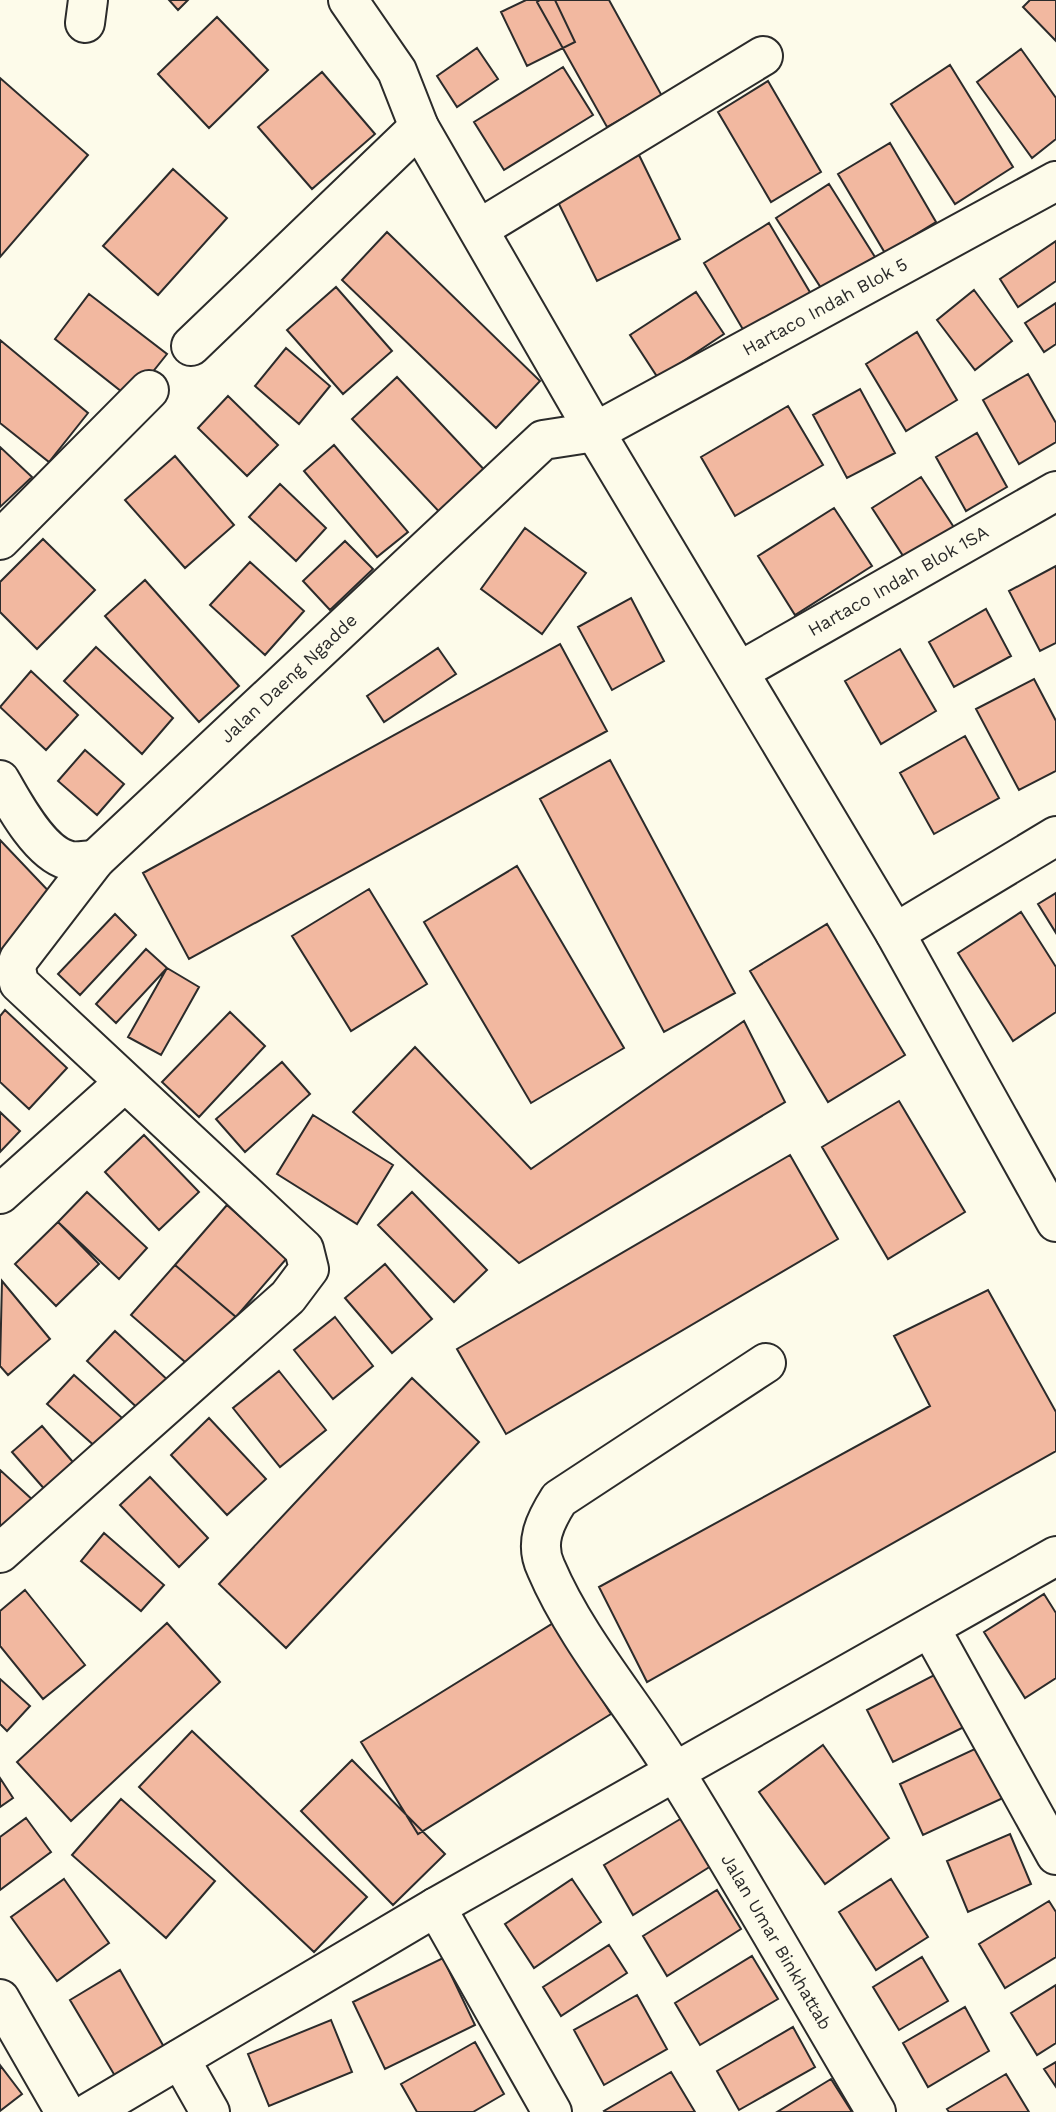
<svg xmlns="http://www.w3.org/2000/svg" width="1056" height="2112" viewBox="0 0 1056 2112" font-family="'Work Sans',sans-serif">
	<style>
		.building { fill: #f2b8a0; stroke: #2b2b2b; stroke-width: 2 }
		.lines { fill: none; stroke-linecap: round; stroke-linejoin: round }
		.minor-casing { stroke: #2b2b2b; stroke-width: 42 }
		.minor { stroke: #fdfbea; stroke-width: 38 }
		.labels { text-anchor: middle; stroke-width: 5; stroke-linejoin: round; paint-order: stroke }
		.street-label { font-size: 18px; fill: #2b2b2b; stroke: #fdfbea }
	</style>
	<rect width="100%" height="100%" fill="#fdfbea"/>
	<path class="building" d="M 169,0 L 188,0 L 178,10 Z
		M 526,0 L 555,0 L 575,42 L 527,66 L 501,12 Z
		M 540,0 L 609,0 L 662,96 L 607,127 L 537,2 Z
		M 1030,0 L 1056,0 L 1056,41 L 1023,7 Z
		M 217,17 L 268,70 L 209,128 L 158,74 Z
		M 477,48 L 498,79 L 457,107 L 437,76 Z
		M 1021,49 L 1056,98 L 1056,139 L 1032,158 L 977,82 Z
		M 950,65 L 1013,167 L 955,204 L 891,104 Z
		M 563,67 L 593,115 L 504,170 L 474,122 Z
		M 322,72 L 375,134 L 312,189 L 258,127 Z
		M 0,78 L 88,155 L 0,257 Z
		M 768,81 L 821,172 L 771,202 L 718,112 Z
		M 890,143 L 936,222 L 885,253 L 838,174 Z
		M 639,155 L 680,239 L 597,281 L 555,196 Z
		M 173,169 L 227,218 L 158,295 L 103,246 Z
		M 829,184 L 875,257 L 823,291 L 776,218 Z
		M 769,223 L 814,299 L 748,338 L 704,263 Z
		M 387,232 L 540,381 L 496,428 L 342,280 Z
		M 1056,241 L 1056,281 L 1018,307 L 1000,279 Z
		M 336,287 L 392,351 L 343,394 L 287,330 Z
		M 974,290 L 1012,341 L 975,370 L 937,320 Z
		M 696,292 L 724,334 L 658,378 L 630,335 Z
		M 89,294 L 167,354 L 131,399 L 55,339 Z
		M 1056,303 L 1056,344 L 1044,352 L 1025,323 Z
		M 917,332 L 957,400 L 906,431 L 866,364 Z
		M 0,340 L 88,413 L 49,462 L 0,423 Z
		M 286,348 L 330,386 L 299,424 L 255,386 Z
		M 1028,374 L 1056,423 L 1056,442 L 1019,464 L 983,400 Z
		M 397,377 L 491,477 L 446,519 L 352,419 Z
		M 860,389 L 895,453 L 847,478 L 813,415 Z
		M 228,396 L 278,445 L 247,476 L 198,428 Z
		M 788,406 L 823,465 L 735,516 L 701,457 Z
		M 977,433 L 1007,487 L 966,511 L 936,457 Z
		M 334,445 L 408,532 L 377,557 L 304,471 Z
		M 0,447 L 32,477 L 0,507 Z
		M 175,456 L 234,525 L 185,568 L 125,500 Z
		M 921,477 L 957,532 L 909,565 L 872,508 Z
		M 280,484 L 326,528 L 296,561 L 249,517 Z
		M 834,508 L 872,566 L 795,615 L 758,556 Z
		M 525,528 L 586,573 L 542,634 L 481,589 Z
		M 43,539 L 95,590 L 37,649 L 0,612 L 0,582 Z
		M 345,541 L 373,569 L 330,610 L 303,581 Z
		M 250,562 L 304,611 L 265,655 L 210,605 Z
		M 1056,566 L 1056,643 L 1040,651 L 1009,591 Z
		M 145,580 L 239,686 L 199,722 L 105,616 Z
		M 631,598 L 664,661 L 612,690 L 578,627 Z
		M 986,609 L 1011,656 L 954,687 L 929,642 Z
		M 560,644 L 607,731 L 189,959 L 143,873 Z
		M 96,647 L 173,718 L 142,754 L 64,681 Z
		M 438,648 L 456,674 L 384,722 L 367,696 Z
		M 900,649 L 936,711 L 881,744 L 845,681 Z
		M 31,671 L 78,715 L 46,750 L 0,707 Z
		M 1034,679 L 1056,721 L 1056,771 L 1019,790 L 976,709 Z
		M 965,736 L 999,798 L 934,834 L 900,773 Z
		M 85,750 L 124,784 L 97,815 L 58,781 Z
		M 610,760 L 735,993 L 664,1032 L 540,799 Z
		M 0,840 L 58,901 L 0,955 Z
		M 517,866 L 624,1048 L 531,1103 L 424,922 Z
		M 369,889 L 427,984 L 351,1031 L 292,936 Z
		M 1056,893 L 1056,933 L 1038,904 Z
		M 1021,912 L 1056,967 L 1056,1012 L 1013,1041 L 958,953 Z
		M 115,914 L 136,935 L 80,995 L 58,974 Z
		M 827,924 L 905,1055 L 828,1102 L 750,971 Z
		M 146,949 L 167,968 L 116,1023 L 96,1004 Z
		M 167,968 L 199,987 L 161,1055 L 128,1037 Z
		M 5,1010 L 67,1068 L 29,1109 L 0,1082 L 0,1016 Z
		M 230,1012 L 265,1046 L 199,1117 L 162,1082 Z
		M 744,1021 L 785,1102 L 519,1263 L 353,1112 L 415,1047 L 531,1169 Z
		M 282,1062 L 310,1094 L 245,1152 L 216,1119 Z
		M 899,1101 L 965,1212 L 888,1259 L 822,1147 Z
		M 0,1112 L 20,1131 L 0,1152 Z
		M 313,1115 L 393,1165 L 357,1224 L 277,1174 Z
		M 144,1135 L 199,1192 L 159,1230 L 105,1172 Z
		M 790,1155 L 838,1239 L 506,1434 L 457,1349 Z
		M 87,1192 L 147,1248 L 119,1279 L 58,1222 Z
		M 412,1192 L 487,1270 L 454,1302 L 378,1225 Z
		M 227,1205 L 287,1258 L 236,1317 L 175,1265 Z
		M 58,1222 L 99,1264 L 56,1306 L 15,1264 Z
		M 385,1264 L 432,1319 L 392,1353 L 345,1298 Z
		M 175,1265 L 236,1317 L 192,1368 L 131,1315 Z
		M 2,1281 L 50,1339 L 8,1375 L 0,1366 Z
		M 988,1290 L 1056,1412 L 1056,1451 L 647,1682 L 599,1587 L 930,1406 L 894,1336 Z
		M 335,1317 L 373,1366 L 333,1399 L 294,1350 Z
		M 115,1331 L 172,1384 L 144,1414 L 87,1361 Z
		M 279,1371 L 326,1430 L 280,1467 L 233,1408 Z
		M 74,1375 L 130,1425 L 105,1455 L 47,1404 Z
		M 412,1378 L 479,1442 L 286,1648 L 219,1584 Z
		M 209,1418 L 266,1479 L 227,1515 L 171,1455 Z
		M 42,1426 L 84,1475 L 54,1500 L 12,1452 Z
		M 0,1470 L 36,1503 L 0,1530 Z
		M 150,1477 L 208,1538 L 179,1567 L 120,1505 Z
		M 104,1533 L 164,1585 L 141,1611 L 81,1561 Z
		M 25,1590 L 85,1665 L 43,1699 L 0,1646 L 0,1611 Z
		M 1044,1594 L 1056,1613 L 1056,1678 L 1025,1698 L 984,1632 Z
		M 555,1622 L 611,1714 L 418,1834 L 361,1742 Z
		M 167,1623 L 220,1682 L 71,1821 L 17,1762 Z
		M 940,1672 L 966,1726 L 893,1762 L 867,1710 Z
		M 0,1679 L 30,1706 L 7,1731 L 0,1724 Z
		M 192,1731 L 367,1897 L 314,1952 L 139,1787 Z
		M 823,1745 L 889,1838 L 825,1884 L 759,1792 Z
		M 979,1747 L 1003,1798 L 923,1835 L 900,1784 Z
		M 352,1760 L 445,1854 L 393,1905 L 301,1811 Z
		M 0,1778 L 13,1798 L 0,1807 Z
		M 121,1799 L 215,1881 L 166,1938 L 72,1855 Z
		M 26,1818 L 51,1852 L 0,1890 L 0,1837 Z
		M 682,1818 L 711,1866 L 633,1915 L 604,1865 Z
		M 1010,1834 L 1031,1884 L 968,1912 L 947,1861 Z
		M 64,1879 L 109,1943 L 57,1981 L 11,1917 Z
		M 572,1879 L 601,1922 L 534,1968 L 505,1924 Z
		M 891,1879 L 928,1937 L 876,1970 L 839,1912 Z
		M 717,1890 L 741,1929 L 667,1976 L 643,1936 Z
		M 1049,1901 L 1056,1912 L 1056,1957 L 1005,1988 L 979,1944 Z
		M 609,1945 L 627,1973 L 561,2016 L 543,1987 Z
		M 752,1956 L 778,1999 L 700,2045 L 675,2003 Z
		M 922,1957 L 948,2001 L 899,2030 L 873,1987 Z
		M 443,1958 L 475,2025 L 385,2069 L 353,2002 Z
		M 120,1970 L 164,2047 L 115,2076 L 70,2000 Z
		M 1056,1985 L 1056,2043 L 1037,2055 L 1011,2013 Z
		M 637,1995 L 667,2049 L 604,2085 L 574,2030 Z
		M 965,2007 L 989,2051 L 928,2087 L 903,2043 Z
		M 331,2020 L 352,2072 L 269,2106 L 248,2054 Z
		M 793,2027 L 815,2067 L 739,2110 L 717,2071 Z
		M 475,2042 L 504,2094 L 473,2112 L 417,2112 L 401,2084 Z
		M 1056,2062 L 1056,2087 L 1044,2069 Z
		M 0,2065 L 22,2094 L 0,2111 Z
		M 671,2072 L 695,2112 L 605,2112 L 604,2111 Z
		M 1006,2074 L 1029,2112 L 949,2112 L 947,2109 Z
		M 831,2079 L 852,2112 L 777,2112 Z"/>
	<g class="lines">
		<g class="minor-casing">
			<g id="minor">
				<path d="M 348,0 L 397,71 L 419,127 L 595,432 L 895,933 L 1056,1222"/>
				<path d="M 85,23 L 88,0"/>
				<path d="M 479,229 L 763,56"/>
				<path d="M 191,346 L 419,127"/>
				<path d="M 0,540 L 149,390"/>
				<path id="s1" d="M 740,671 L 1056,491"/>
				<path d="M 0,780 C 13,803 39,852 67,860 C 75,863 86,860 95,860"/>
				<path d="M 895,933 L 1056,836"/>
				<path d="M 0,1194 L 124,1083"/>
				<path id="s2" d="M 766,1363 L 559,1499 C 545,1521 534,1543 546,1568 C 577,1641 635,1706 676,1774 C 745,1885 809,1999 876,2112"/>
				<path id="s3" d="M 0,1553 L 288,1297 L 309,1269 L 304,1249 L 19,983 L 16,968 L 19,959 L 95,860 L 543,440 L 595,432 L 1056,181"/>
				<path d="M 930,1628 L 1056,1855"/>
				<path d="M 436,1907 L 552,2112"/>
				<path d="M 0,1999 L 65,2112"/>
				<path d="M 180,2059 L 210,2112"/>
				<path d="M 90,2112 L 436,1907 L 1056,1556"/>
			</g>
		</g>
		<use href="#minor" class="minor"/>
	</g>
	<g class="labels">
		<g class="street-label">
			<text dy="6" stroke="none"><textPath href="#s3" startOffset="1909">Hartaco Indah Blok 5</textPath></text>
			<text dy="6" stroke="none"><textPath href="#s1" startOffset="182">Hartaco Indah Blok 1SA</textPath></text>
			<text dy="6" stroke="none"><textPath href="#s3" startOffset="1246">Jalan Daeng Ngadde</textPath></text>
			<text dy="6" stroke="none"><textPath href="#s2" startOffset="761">Jalan Umar Binkhattab</textPath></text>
		</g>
	</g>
</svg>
